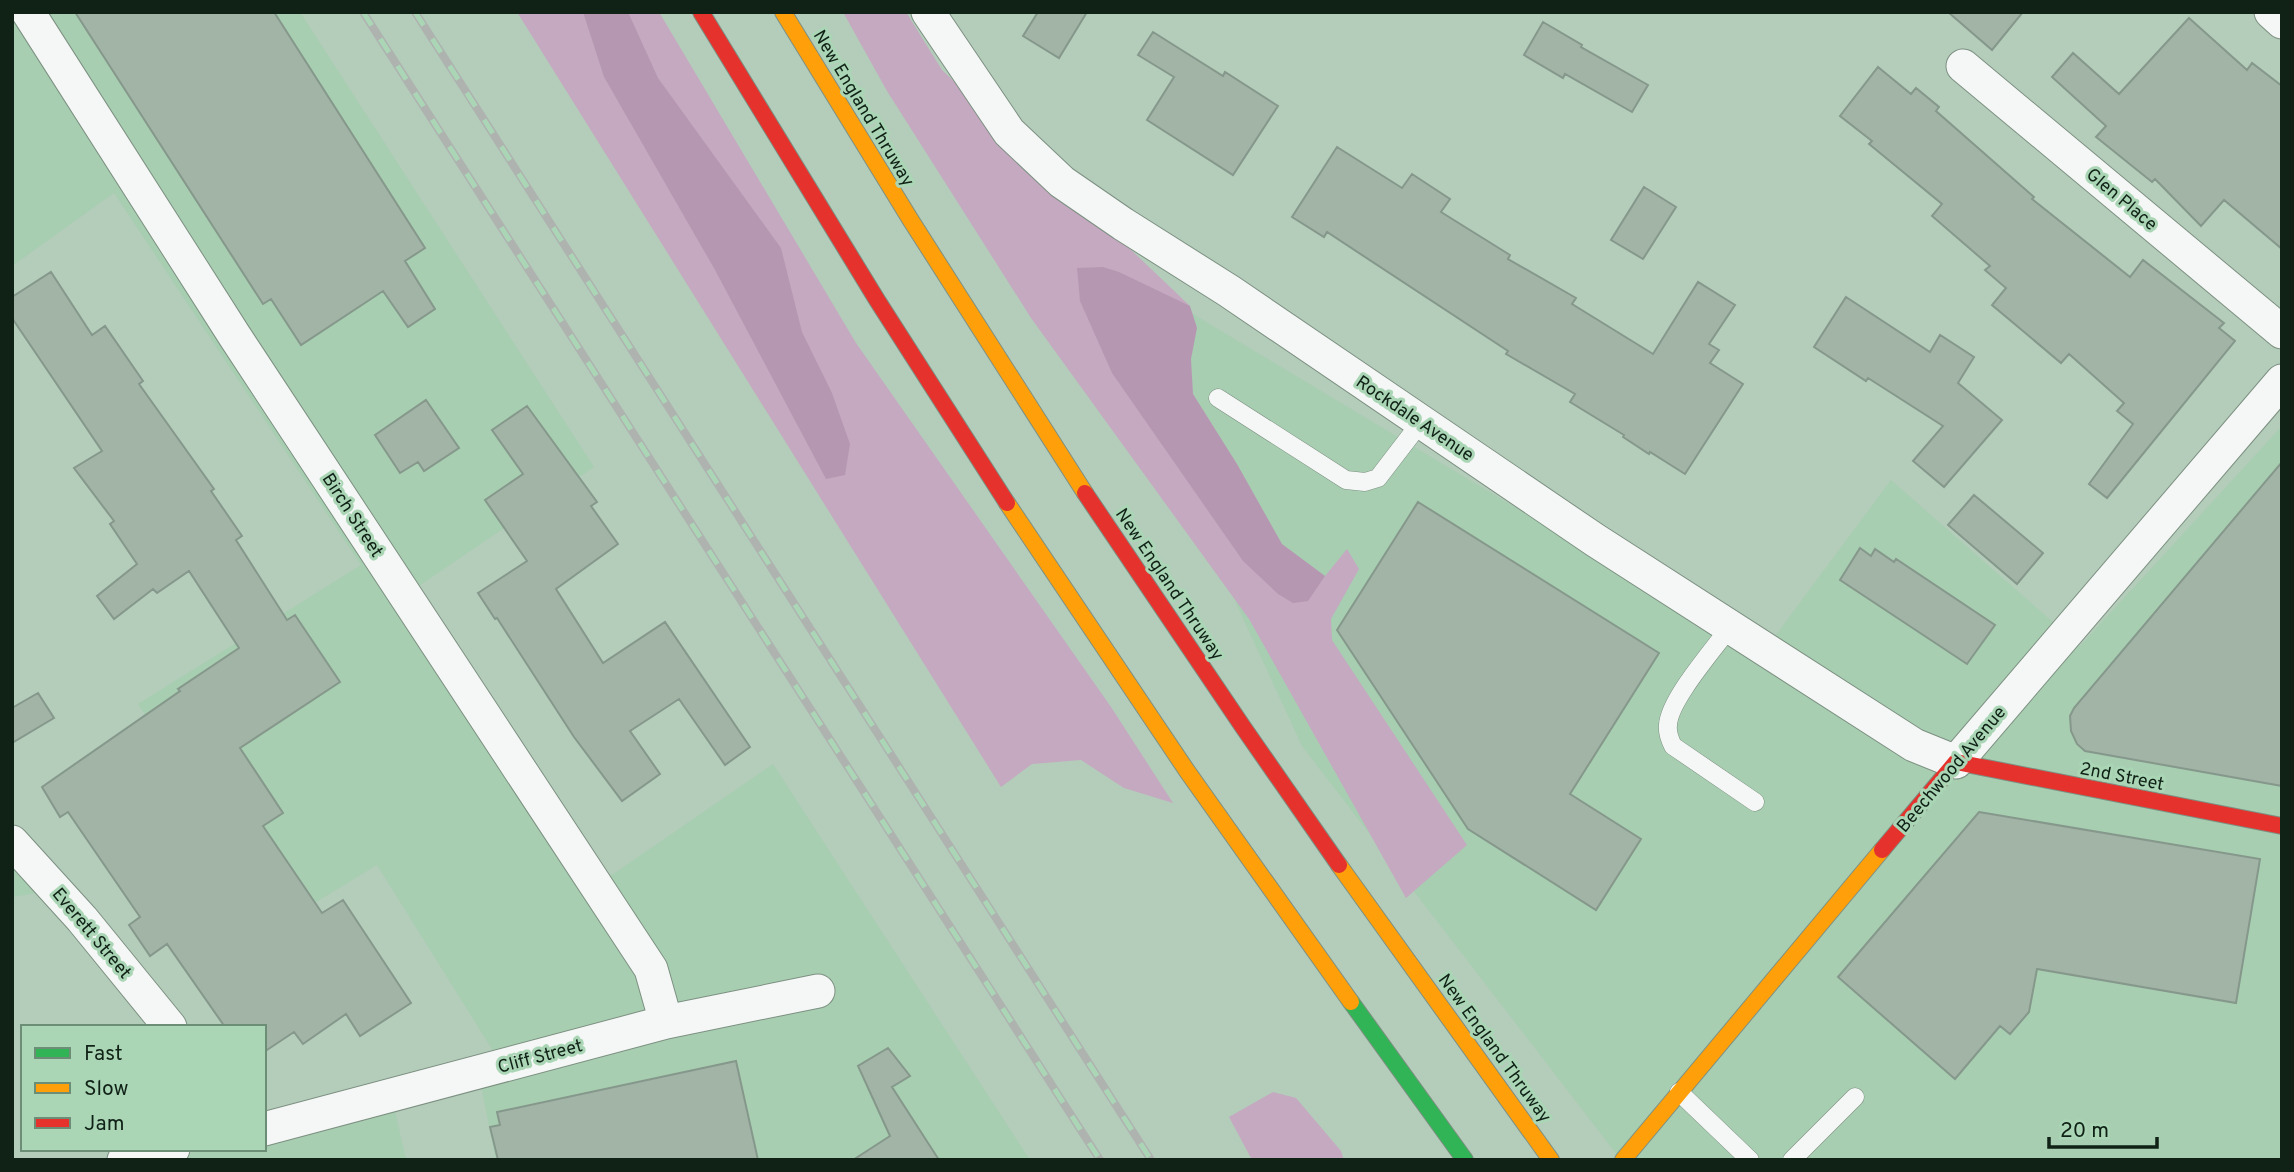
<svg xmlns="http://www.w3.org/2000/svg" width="2294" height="1172" viewBox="0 0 2294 1172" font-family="Overpass,sans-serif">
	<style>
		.built { fill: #a7ceb1 }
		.green { fill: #c4a9c0 }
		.forest { fill: #b697b2 }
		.building { fill: #a1b4a6; stroke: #85988b; stroke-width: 2 }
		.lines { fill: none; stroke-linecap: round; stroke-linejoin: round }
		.lane-casing { stroke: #7d9082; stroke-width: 19 }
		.street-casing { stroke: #7d9082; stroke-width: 35 }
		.fast-casing { stroke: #7d9082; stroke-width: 18 }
		.slow-casing { stroke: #7d9082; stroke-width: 18 }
		.jam-casing { stroke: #7d9082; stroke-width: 18 }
		.lane { stroke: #f4f7f5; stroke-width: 18 }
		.street { stroke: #f4f7f5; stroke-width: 33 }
		.fast { stroke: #30b455; stroke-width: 16 }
		.slow { stroke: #ff9f0a; stroke-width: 16 }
		.jam { stroke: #e5322d; stroke-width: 16 }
		.rail-casing { stroke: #aeb3b0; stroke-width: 8 }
		.rail { stroke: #aad6b6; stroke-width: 5; stroke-dasharray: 16; stroke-linecap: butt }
		.labels { text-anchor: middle; stroke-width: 6; stroke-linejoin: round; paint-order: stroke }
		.street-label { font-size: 18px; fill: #102116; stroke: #aad6b6 }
	</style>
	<rect width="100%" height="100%" fill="#b4ccba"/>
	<path class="built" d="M 12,12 L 300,12 L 594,467 L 407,594 L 593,888 L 773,764 L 1030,1160 L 496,1160 L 481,1086 L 510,1078 L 377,865 L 275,927 L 166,745 L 138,704 L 361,565 L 114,193 L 12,266 Z
		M 1178,305 L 1761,655 L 1891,480 L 2080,646 L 2282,426 L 2282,1160 L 1621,1160 L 1302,746 L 1127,367 Z
		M 12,867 L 36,893 L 12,897 Z
		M 394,1106 L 406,1160 L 183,1160 L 182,1155 L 208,1149 L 264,1149 L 264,1136 Z"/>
	<path class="green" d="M 517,12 L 659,12 L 856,343 L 1111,707 L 1173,803 L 1124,788 L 1081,760 L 1032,764 L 1001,787 Z
		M 843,12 L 906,12 L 942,70 L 1190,306 L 1141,367 L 1257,545 L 1321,581 L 1347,549 L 1359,569 L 1331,619 L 1332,640 L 1467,845 L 1406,898 L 1249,619 L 1031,318 L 887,91 Z
		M 1273,1092 L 1296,1098 L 1341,1151 L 1344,1160 L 1252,1160 L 1229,1117 Z"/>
	<path class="forest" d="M 583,12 L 628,12 L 658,78 L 781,248 L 802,332 L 832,393 L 850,444 L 845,475 L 826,479 L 715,270 L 604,77 Z
		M 1103,267 L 1119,272 L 1190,306 L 1197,328 L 1191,359 L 1193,394 L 1237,464 L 1282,544 L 1325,576 L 1308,601 L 1293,603 L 1278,594 L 1243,561 L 1112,373 L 1080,301 L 1077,268 Z"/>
	<path class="building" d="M 75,12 L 274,12 L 425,248 L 405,261 L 435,309 L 408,327 L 383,291 L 301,345 L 271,299 L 263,304 Z
		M 1038,12 L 1087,12 L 1059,58 L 1023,36 Z
		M 1948,12 L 2023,12 L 1992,50 Z
		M 2189,18 L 2247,70 L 2252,63 L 2282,86 L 2282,249 L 2224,200 L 2201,226 L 2155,179 L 2152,182 L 2096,137 L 2106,126 L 2052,77 L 2073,53 L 2119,94 Z
		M 1543,22 L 1582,45 L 1581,47 L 1648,85 L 1632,112 L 1565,74 L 1563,78 L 1524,55 Z
		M 1153,32 L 1223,76 L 1225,72 L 1278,106 L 1233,175 L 1147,120 L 1174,77 L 1138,55 Z
		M 1878,67 L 1911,94 L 1916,88 L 1939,107 L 1936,111 L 2034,197 L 2032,199 L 2130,277 L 2143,260 L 2224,323 L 2219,328 L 2235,341 L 2107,498 L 2089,484 L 2133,424 L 2117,411 L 2124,403 L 2069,354 L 2061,363 L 1992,305 L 2006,288 L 1985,270 L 1990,266 L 1932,216 L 1942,204 L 1869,144 L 1872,141 L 1840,116 Z
		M 1337,147 L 1402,188 L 1412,174 L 1450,199 L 1441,212 L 1510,255 L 1508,259 L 1576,298 L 1572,304 L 1653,354 L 1698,282 L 1735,305 L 1709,344 L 1719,350 L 1710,363 L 1743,384 L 1685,474 L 1650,452 L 1649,454 L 1623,437 L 1624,435 L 1570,402 L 1575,394 L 1506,354 L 1508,351 L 1327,232 L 1324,237 L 1292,217 Z
		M 1644,187 L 1676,207 L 1643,259 L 1611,240 Z
		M 51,272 L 92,335 L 105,326 L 143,381 L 139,384 L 214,489 L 211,491 L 242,536 L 236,540 L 287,620 L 295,615 L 340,682 L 240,748 L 283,813 L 263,826 L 322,913 L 343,900 L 411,1003 L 360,1036 L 346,1014 L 303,1044 L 294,1032 L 264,1052 L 264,1027 L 225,1027 L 167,944 L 150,956 L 129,925 L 140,917 L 68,812 L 60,817 L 42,787 L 180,691 L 178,689 L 239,648 L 189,571 L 157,593 L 153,589 L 114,619 L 97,596 L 137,564 L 110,524 L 114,521 L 74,468 L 102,451 L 12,318 L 12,297 Z
		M 1846,297 L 1930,352 L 1940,335 L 1974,357 L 1958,383 L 2002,420 L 1944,487 L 1913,461 L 1943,426 L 1868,378 L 1866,381 L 1814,347 Z
		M 426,400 L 459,448 L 424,471 L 418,462 L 400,473 L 375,435 Z
		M 527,406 L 597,502 L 591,506 L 618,544 L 556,589 L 603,663 L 665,622 L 750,747 L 725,765 L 679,699 L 630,731 L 660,774 L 622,801 L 574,737 L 497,618 L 495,619 L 478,593 L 527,561 L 485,500 L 523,474 L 492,430 Z
		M 2282,462 L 2282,786 L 2085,751 L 2077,744 L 2071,731 L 2070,716 L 2074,708 Z
		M 1974,495 L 2043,553 L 2017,584 L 1948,525 Z
		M 1418,502 L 1659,653 L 1570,794 L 1641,839 L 1596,910 L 1468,829 L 1337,630 Z
		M 1860,548 L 1871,556 L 1875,549 L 1894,562 L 1896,559 L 1995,625 L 1967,664 L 1840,580 Z
		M 38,693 L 54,718 L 12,743 L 12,708 Z
		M 1979,812 L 2260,859 L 2236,1003 L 2037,969 L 2029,1012 L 2010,1034 L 2000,1026 L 1955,1079 L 1838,977 Z
		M 888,1048 L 910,1076 L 892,1087 L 939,1160 L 853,1160 L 890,1136 L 858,1066 Z
		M 736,1061 L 758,1160 L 498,1160 L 490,1127 L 500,1125 L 497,1112 Z"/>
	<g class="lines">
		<g class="lane-casing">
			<path id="lane" d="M 1218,398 L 1346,480 L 1365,482 L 1378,478 L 1421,422
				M 1730,627 C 1714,649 1669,700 1668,725 C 1667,733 1670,740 1673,746 L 1755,802
				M 1679,1092 L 1750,1160
				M 1792,1160 L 1855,1097"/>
		</g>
		<g class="street-casing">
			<path id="street" d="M 28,12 L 234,335 L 651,969 L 666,1022
				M 928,12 L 1009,132 L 1062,182 L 1123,224 L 1229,291 L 1595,540 L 1914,745 L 1956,762 L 2282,381
				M 2271,12 L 2282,22
				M 1963,66 L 2282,332
				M 12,842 L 82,919 L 170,1027
				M 264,1129 L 666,1022 L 818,991
				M 124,1160 L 173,1149"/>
		</g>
		<g class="fast-casing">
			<path id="fast" d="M 1351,1002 L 1465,1160"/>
		</g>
		<g class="slow-casing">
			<path id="slow" d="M 783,12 L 910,219 L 1085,493
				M 1007,503 L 1187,771 L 1351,1002
				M 1339,865 L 1551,1160
				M 1623,1160 L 1882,850"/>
		</g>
		<g class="jam-casing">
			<path id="jam" d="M 701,12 L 877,300 L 1007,503
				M 1085,493 L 1243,727 L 1339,865
				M 1882,850 L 1956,762 L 2282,826"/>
		</g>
		<use href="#lane" class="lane"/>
		<use href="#street" class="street"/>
		<use href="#fast" class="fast"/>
		<use href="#slow" class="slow"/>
		<use href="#jam" class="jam"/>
		<g class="rail-casing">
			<path id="rail" d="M 363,12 L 1100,1160
				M 415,12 L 1151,1160"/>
		</g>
		<use href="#rail" class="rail"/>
	</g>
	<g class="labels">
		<g class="street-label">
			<text transform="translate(864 108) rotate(59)" y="6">New England Thruway</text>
			<text transform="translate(2122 199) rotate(40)" y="6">Glen Place</text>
			<text transform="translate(1415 418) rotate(34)" y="6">Rockdale Avenue</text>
			<text transform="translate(353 515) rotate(57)" y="6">Birch Street</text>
			<text transform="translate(1170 584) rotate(56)" y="6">New England Thruway</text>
			<text transform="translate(1951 769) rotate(-50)" y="6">Beechwood Avenue</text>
			<text transform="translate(2122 776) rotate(11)" y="6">2nd Street</text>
			<text transform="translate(92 933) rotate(50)" y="6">Everett Street</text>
			<text transform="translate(1495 1048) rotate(54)" y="6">New England Thruway</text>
			<text transform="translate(540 1056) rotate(-15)" y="6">Cliff Street</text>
		</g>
	</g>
	<rect width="2294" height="1172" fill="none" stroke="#102116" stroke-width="28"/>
	<rect x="21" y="1025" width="245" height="126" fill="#aad6b6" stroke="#6c8e76" stroke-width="2"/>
	<rect x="35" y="1048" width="35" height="10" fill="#30b455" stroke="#6c8e76" stroke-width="2"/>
	<text x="84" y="1060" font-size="21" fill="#102116">Fast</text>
	<rect x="35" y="1083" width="35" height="10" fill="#ff9f0a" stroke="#6c8e76" stroke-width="2"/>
	<text x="84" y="1095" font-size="21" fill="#102116">Slow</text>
	<rect x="35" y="1118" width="35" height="10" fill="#e5322d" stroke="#6c8e76" stroke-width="2"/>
	<text x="84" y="1130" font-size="21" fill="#102116">Jam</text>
	<path d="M2049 1137v10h108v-10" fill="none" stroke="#102116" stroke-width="3.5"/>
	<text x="2060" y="1137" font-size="21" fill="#102116" stroke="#aad6b6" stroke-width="5" paint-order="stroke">20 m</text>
</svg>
